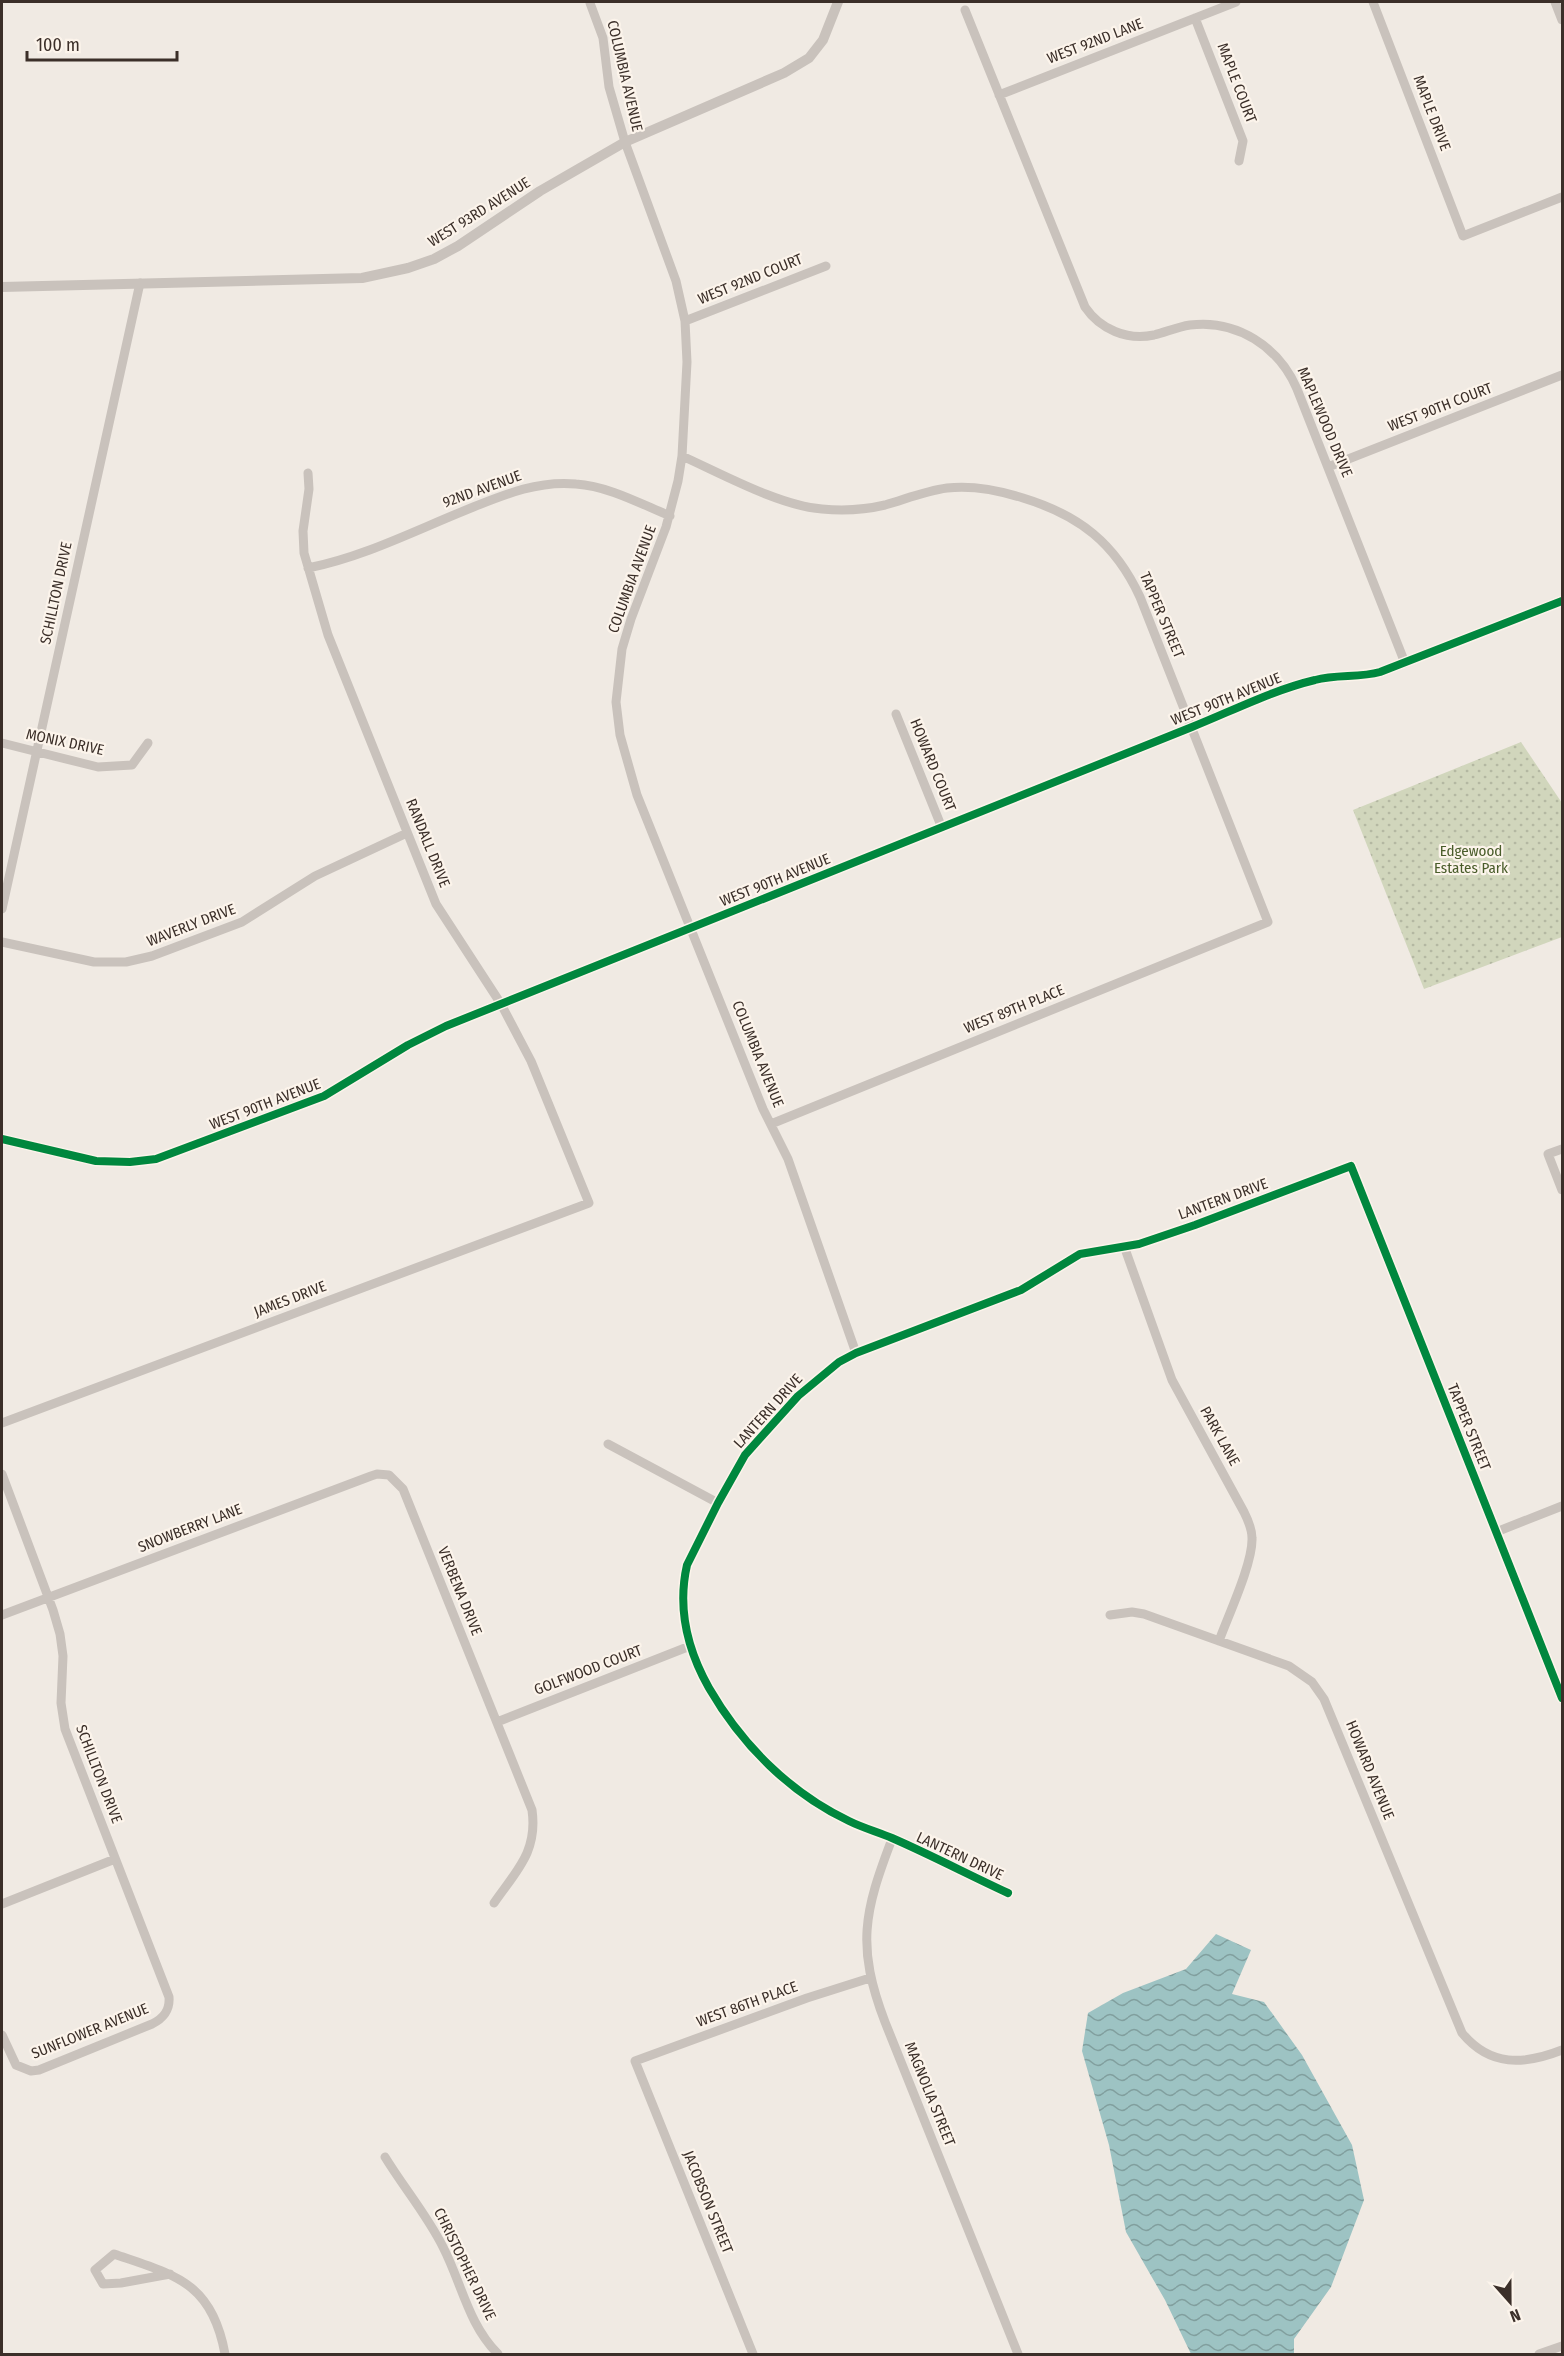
<svg xmlns="http://www.w3.org/2000/svg" width="1564" height="2356" viewBox="0 0 1564 2356" font-family="'Fira Sans Condensed',sans-serif">
	<style>
		.green { fill: url(#green-dots) }
		.water { fill: url(#water-waves) }
		.lines { fill: none; stroke-linecap: round; stroke-linejoin: round }
		.minor { stroke: #c9c2bc; stroke-width: 9 }
		.tertiary { stroke: #c9c2bc; stroke-width: 10 }
		.cycleway-casing { stroke: #fcf4eb; stroke-width: 11 }
		.cycleway { stroke: #00873e; stroke-width: 8 }
		.labels { text-anchor: middle; stroke-width: 4.5; stroke-linejoin: round; paint-order: stroke }
		.street-label { font-size: 15px; fill: #3b2f29; stroke: #fcf4eb }
		.park-label { font-size: 15px; fill: #495c2a; stroke: #fcf4eb }
	</style>
	<defs>
		<pattern id="green-dots" width="8" height="8" patternUnits="userSpaceOnUse" patternTransform="scale(1.5)"><rect width="8" height="8" fill="#d1d6bc"/><path d="M2 2h.1M6 6h.1" fill="none" stroke="#b4b8a2" stroke-width="1.8" stroke-linecap="round"/></pattern>
		<pattern id="water-waves" width="16" height="10" patternUnits="userSpaceOnUse" patternTransform="scale(1.5)"><rect width="16" height="10" fill="#9dc3c3"/><path d="M0 5q4-4 8 0t8 0" fill="none" stroke="#819f9e"/></pattern>
	</defs>
	<rect width="100%" height="100%" fill="#f0eae3"/>
	<path class="green" d="M 1521,742 L 1562,803 L 1562,937 L 1424,989 L 1353,810 Z"/>
	<path class="water" d="M 1216,1934 L 1251,1950 L 1232,1994 L 1264,2002 L 1302,2055 L 1352,2145 L 1364,2200 L 1331,2287 L 1294,2339 L 1294,2354 L 1191,2354 L 1165,2300 L 1126,2232 L 1109,2145 L 1082,2051 L 1088,2013 L 1123,1993 L 1186,1969 Z"/>
	<g class="lines">
		<path class="minor" d="M 1373,2 L 1463,236 L 1562,197
			M 1555,2 L 1562,20
			M 590,3 L 603,38 L 609,87 L 625,142 L 676,281 L 685,321 L 687,362 L 682,456 L 678,481 L 666,527 L 631,619 L 622,649 L 616,702 L 620,735 L 637,795 L 763,1109 L 788,1159 L 856,1353
			M 965,10 L 1085,307 C 1100,329 1127,341 1154,335 C 1166,332 1177,327 1190,325 C 1237,319 1279,347 1297,389 L 1405,663
			M 1195,18 L 1243,141 L 1239,161
			M 999,95 L 1236,2
			M 685,321 L 826,266
			M 682,456 C 722,474 780,506 822,509 C 844,511 864,510 885,505 C 906,499 925,491 947,488 C 973,485 998,490 1023,498 C 1079,515 1115,543 1140,597 L 1268,922 L 771,1124
			M 1328,467 L 1562,375
			M 308,568 C 363,557 414,531 466,510 C 501,496 537,480 576,484 C 608,486 641,504 670,516
			M 896,714 L 942,828
			M 2,743 L 98,767 L 132,765 L 148,743
			M 2,909 L 140,283
			M 2,942 L 94,962 L 126,962 L 152,956 L 242,922 L 315,876 L 407,833
			M 2,1139 L 96,1161 L 130,1162 L 156,1159 L 324,1096 L 408,1045 L 446,1026 L 1192,727 C 1232,711 1273,690 1315,680 C 1337,674 1359,678 1380,672 L 1562,601
			M 1562,1149 L 1548,1154 L 1562,1190
			M 1124,1246 L 1172,1380 L 1244,1512 C 1248,1520 1252,1529 1252,1538 C 1253,1563 1228,1616 1219,1641
			M 2,1423 L 589,1203 L 531,1061 L 501,1004 L 436,904 L 328,635 L 304,553 L 303,531 L 309,489 L 308,473
			M 608,1444 L 718,1503
			M 2,1474 L 53,1610 L 60,1634 L 63,1656 L 61,1703 L 65,1729 L 169,1997 C 170,2010 164,2018 152,2024 L 39,2070 L 31,2071 L 16,2065 L 2,2035
			M 1496,1532 L 1562,1506
			M 2,1615 L 371,1476 L 377,1474 L 389,1475 L 403,1489 L 532,1810 C 538,1852 516,1871 494,1903
			M 1110,1615 L 1132,1612 L 1144,1614 L 1289,1666 L 1312,1682 L 1324,1699 L 1462,2033 C 1490,2067 1524,2065 1562,2050
			M 497,1722 L 690,1646
			M 892,1839 C 864,1912 856,1946 885,2022 L 1018,2354
			M 1008,1893 C 969,1875 931,1855 892,1838 C 878,1832 863,1828 849,1821 C 790,1793 742,1745 709,1688 C 687,1649 677,1609 687,1565 L 718,1503 L 745,1455 L 798,1396 L 839,1362 L 856,1353 L 1021,1290 L 1080,1254 L 1139,1244 L 1195,1225 L 1351,1166 L 1562,1698
			M 2,1904 L 115,1859
			M 385,2157 C 404,2188 427,2215 443,2247 C 462,2284 468,2324 498,2354
			M 170,2274 L 121,2283 L 103,2284 L 95,2270 L 114,2254 C 175,2275 212,2282 225,2354
			M 753,2354 L 635,2061 L 807,1998 L 870,1978
			M 1539,2354 L 1562,2346"/>
		<path class="tertiary" d="M 2,287 L 362,278 L 408,268 L 434,259 L 458,246 L 540,191 L 625,142 L 784,73 L 809,58 L 823,40 L 838,2"/>
		<g class="cycleway-casing">
			<path id="cycleway" d="M 2,1139 L 96,1161 L 130,1162 L 156,1159 L 324,1096 L 408,1045 L 446,1026 L 1192,727 C 1232,711 1273,690 1315,680 C 1337,674 1359,678 1380,672 L 1562,601
				M 1008,1893 C 969,1875 931,1855 892,1838 C 878,1832 863,1828 849,1821 C 790,1793 742,1745 709,1688 C 687,1649 677,1609 687,1565 L 718,1503 L 745,1455 L 798,1396 L 839,1362 L 856,1353 L 1021,1290 L 1080,1254 L 1139,1244 L 1195,1225 L 1351,1166 L 1562,1698"/>
		</g>
		<use href="#cycleway" class="cycleway"/>
	</g>
	<g class="labels">
		<g class="street-label">
			<text transform="translate(1095 41) rotate(-21)" y="5">WEST 92ND LANE</text>
			<text transform="translate(625 76) rotate(77)" y="5">COLUMBIA AVENUE</text>
			<text transform="translate(1237 83) rotate(69)" y="5">MAPLE COURT</text>
			<text transform="translate(1432 113) rotate(69)" y="5">MAPLE DRIVE</text>
			<text transform="translate(479 212) rotate(-32)" y="5">WEST 93RD AVENUE</text>
			<text transform="translate(750 279) rotate(-22)" y="5">WEST 92ND COURT</text>
			<text transform="translate(1440 407) rotate(-21)" y="5">WEST 90TH COURT</text>
			<text transform="translate(1325 422) rotate(67)" y="5">MAPLEWOOD DRIVE</text>
			<text transform="translate(482 489) rotate(-20)" y="5">92ND AVENUE</text>
			<text transform="translate(632 579) rotate(-70)" y="5">COLUMBIA AVENUE</text>
			<text transform="translate(56 593) rotate(-78)" y="5">SCHILLTON DRIVE</text>
			<text transform="translate(1162 615) rotate(67)" y="5">TAPPER STREET</text>
			<text transform="translate(1226 699) rotate(-22)" y="5">WEST 90TH AVENUE</text>
			<text transform="translate(65 742) rotate(12)" y="5">MONIX DRIVE</text>
			<text transform="translate(933 765) rotate(68)" y="5">HOWARD COURT</text>
			<text transform="translate(428 843) rotate(68)" y="5">RANDALL DRIVE</text>
			<text transform="translate(775 880) rotate(-22)" y="5">WEST 90TH AVENUE</text>
			<text transform="translate(191 925) rotate(-21)" y="5">WAVERLY DRIVE</text>
			<text transform="translate(1014 1009) rotate(-22)" y="5">WEST 89TH PLACE</text>
			<text transform="translate(758 1054) rotate(68)" y="5">COLUMBIA AVENUE</text>
			<text transform="translate(265 1104) rotate(-21)" y="5">WEST 90TH AVENUE</text>
			<text transform="translate(1223 1199) rotate(-20)" y="5">LANTERN DRIVE</text>
			<text transform="translate(290 1299) rotate(-21)" y="5">JAMES DRIVE</text>
			<text transform="translate(768 1411) rotate(-48)" y="5">LANTERN DRIVE</text>
			<text transform="translate(1469 1427) rotate(68)" y="5">TAPPER STREET</text>
			<text transform="translate(1220 1436) rotate(61)" y="5">PARK LANE</text>
			<text transform="translate(190 1528) rotate(-21)" y="5">SNOWBERRY LANE</text>
			<text transform="translate(460 1591) rotate(68)" y="5">VERBENA DRIVE</text>
			<text transform="translate(588 1670) rotate(-21)" y="5">GOLFWOOD COURT</text>
			<text transform="translate(1370 1770) rotate(68)" y="5">HOWARD AVENUE</text>
			<text transform="translate(99 1774) rotate(69)" y="5">SCHILLTON DRIVE</text>
			<text transform="translate(960 1856) rotate(25)" y="5">LANTERN DRIVE</text>
			<text transform="translate(747 2004) rotate(-20)" y="5">WEST 86TH PLACE</text>
			<text transform="translate(90 2031) rotate(-22)" y="5">SUNFLOWER AVENUE</text>
			<text transform="translate(930 2094) rotate(68)" y="5">MAGNOLIA STREET</text>
			<text transform="translate(708 2202) rotate(68)" y="5">JACOBSON STREET</text>
			<text transform="translate(465 2264) rotate(64)" y="5">CHRISTOPHER DRIVE</text>
		</g>
		<g class="park-label">
			<text x="1471" y="856">Edgewood<tspan x="1471" dy="17">Estates Park</tspan></text>
		</g>
	</g>
	<rect width="1564" height="2356" fill="none" stroke="#3b2f29" stroke-width="6"/>
	<g transform="translate(1510 2302) rotate(159)" stroke="#fcf4eb" stroke-width="4.5" paint-order="stroke">
	<path d="M0-4.5L10 22L0 15L-10 22Z" fill="#3b2f29"/>
	<text y="-9" font-size="16" font-weight="bold" text-anchor="middle" fill="#3b2f29">N</text>
	</g>
	<path d="M27 51v9h150v-9" fill="none" stroke="#3b2f29" stroke-width="3"/>
	<text x="36" y="51" font-size="18" fill="#3b2f29" stroke="#fcf4eb" stroke-width="4.5" paint-order="stroke">100 m</text>
</svg>
